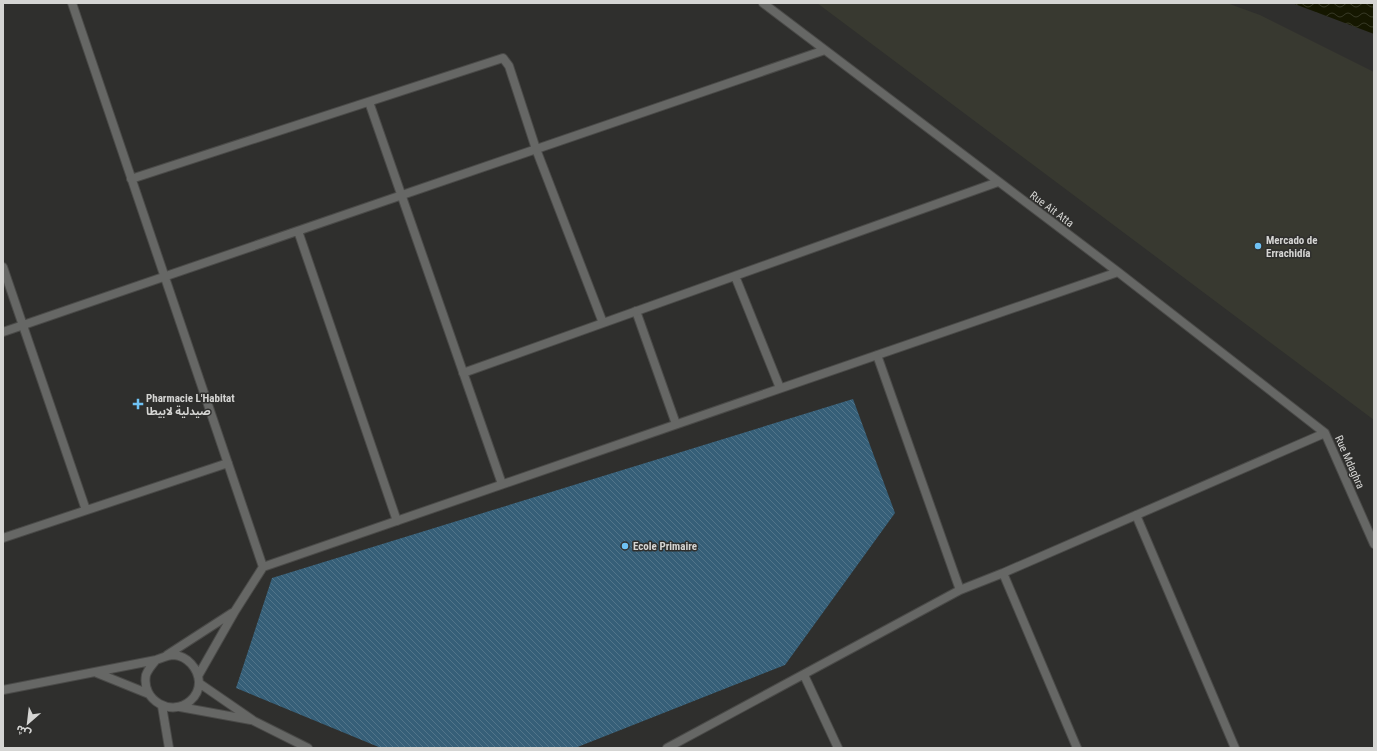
<svg xmlns="http://www.w3.org/2000/svg" width="1377" height="751" viewBox="0 0 1377 751" font-family="'Roboto Condensed','Noto Sans Arabic',sans-serif">
	<style>
		.built { fill: #383930 }
		.water { fill: url(#water-waves) }
		.building { fill: url(#building-back-hatch) }
		.lines { fill: none; stroke-linecap: round; stroke-linejoin: round }
		.lane-casing { stroke: #4a4a48; stroke-width: 10 }
		.street-casing { stroke: #4a4a48; stroke-width: 10 }
		.lane { stroke: #666765; stroke-width: 8 }
		.street { stroke: #666765; stroke-width: 8 }
		.poi-dot { fill: #6fc2f4; stroke: #2f2f2d; stroke-width: 1.5 }
		.labels { text-anchor: middle; stroke-width: 3; stroke-linejoin: round; paint-order: stroke }
		.street-label { font-size: 11px; fill: #d5d5d3; stroke: #2f2f2d }
		.poi-label { font-size: 11px; font-weight: bold; fill: #d5d5d3; stroke: #2f2f2d; text-anchor: start }
	</style>
	<defs>
		<pattern id="water-waves" width="16" height="10" patternUnits="userSpaceOnUse"><rect width="16" height="10" fill="#151700"/><path d="M0 5q4-4 8 0t8 0" fill="none" stroke="#363824"/></pattern>
		<pattern id="building-back-hatch" width="6" height="6" patternUnits="userSpaceOnUse"><rect width="6" height="6" fill="#365f78"/><path d="M-1 5l2 2M0 0l6 6M5-1l2 2" fill="none" stroke="#52758a"/></pattern>
	</defs>
	<rect width="100%" height="100%" fill="#2f2f2d"/>
	<path class="built" d="M 817,3 L 1227,3 L 1260,15 L 1374,72 L 1374,420 Z"/>
	<path class="water" d="M 1292,3 L 1374,3 L 1374,34 Z"/>
	<path class="building" d="M 853,399 L 895,513 L 785,665 L 575,748 L 381,748 L 236,688 L 272,578 Z"/>
	<g class="lines">
		<g class="lane-casing">
			<path id="lane" d="M 636,311 L 676,424"/>
		</g>
		<g class="street-casing">
			<path id="street" d="M 72,3 L 263,567
				M 763,3 L 1118,272 L 1325,433 L 1374,544
				M 369,102 L 502,484
				M 131,179 L 503,58 L 509,66 L 536,149 L 603,323
				M 298,231 L 397,521
				M 3,267 L 86,510
				M 735,276 L 780,388
				M 3,332 L 825,50
				M 877,355 L 960,590
				M 463,373 L 998,182
				M 1136,515 L 1235,748
				M 3,538 L 228,463
				M 1003,573 L 1077,748
				M 167,655 L 232,613
				M 97,673 L 149,694
				M 804,675 L 838,748
				M 198,676 L 235,611 L 263,567 L 1118,272
				M 199,683 L 254,721 L 308,748
				M 3,690 L 156,660 C 162,658 167,655 174,655 C 187,656 198,668 199,682 C 199,689 196,696 190,701 C 172,717 141,701 146,675 C 148,669 152,665 156,660
				M 162,706 L 169,748
				M 180,707 L 251,720
				M 667,748 L 960,590 L 1003,573 L 1325,433"/>
		</g>
		<use href="#lane" class="lane"/>
		<use href="#street" class="street"/>
	</g>
	<g class="poi-dot">
		<circle cx="1258" cy="246" r="4"/>
		<path d="M136 398h4v4h4v4h-4v4h-4v-4h-4v-4h4z"/>
		<circle cx="625" cy="546" r="4"/>
	</g>
	<g class="labels">
		<g class="street-label">
			<text transform="translate(1052 209) rotate(37)" y="4">Rue Ait Atta</text>
			<text transform="translate(1350 462) rotate(66)" y="4">Rue Mdaghra</text>
		</g>
		<g class="poi-label">
			<text x="1266" y="244">Mercado de<tspan x="1266" dy="13">Errachidía</tspan></text>
			<text x="146" y="402">Pharmacie L'Habitat<tspan x="146" dy="13">صيدلية لابيطا</tspan></text>
			<text x="633" y="550">Ecole Primaire</text>
		</g>
	</g>
	<rect width="1377" height="751" fill="none" stroke="#d5d5d3" stroke-width="8"/>
	<g transform="translate(28 723) rotate(208)" stroke="#2f2f2d" stroke-width="3" paint-order="stroke">
	<path d="M0-3L7 15L0 10L-7 15Z" fill="#d5d5d3"/>
	<text y="-6" font-size="11" font-weight="bold" text-anchor="middle" fill="#d5d5d3">ش</text>
	</g>
</svg>
